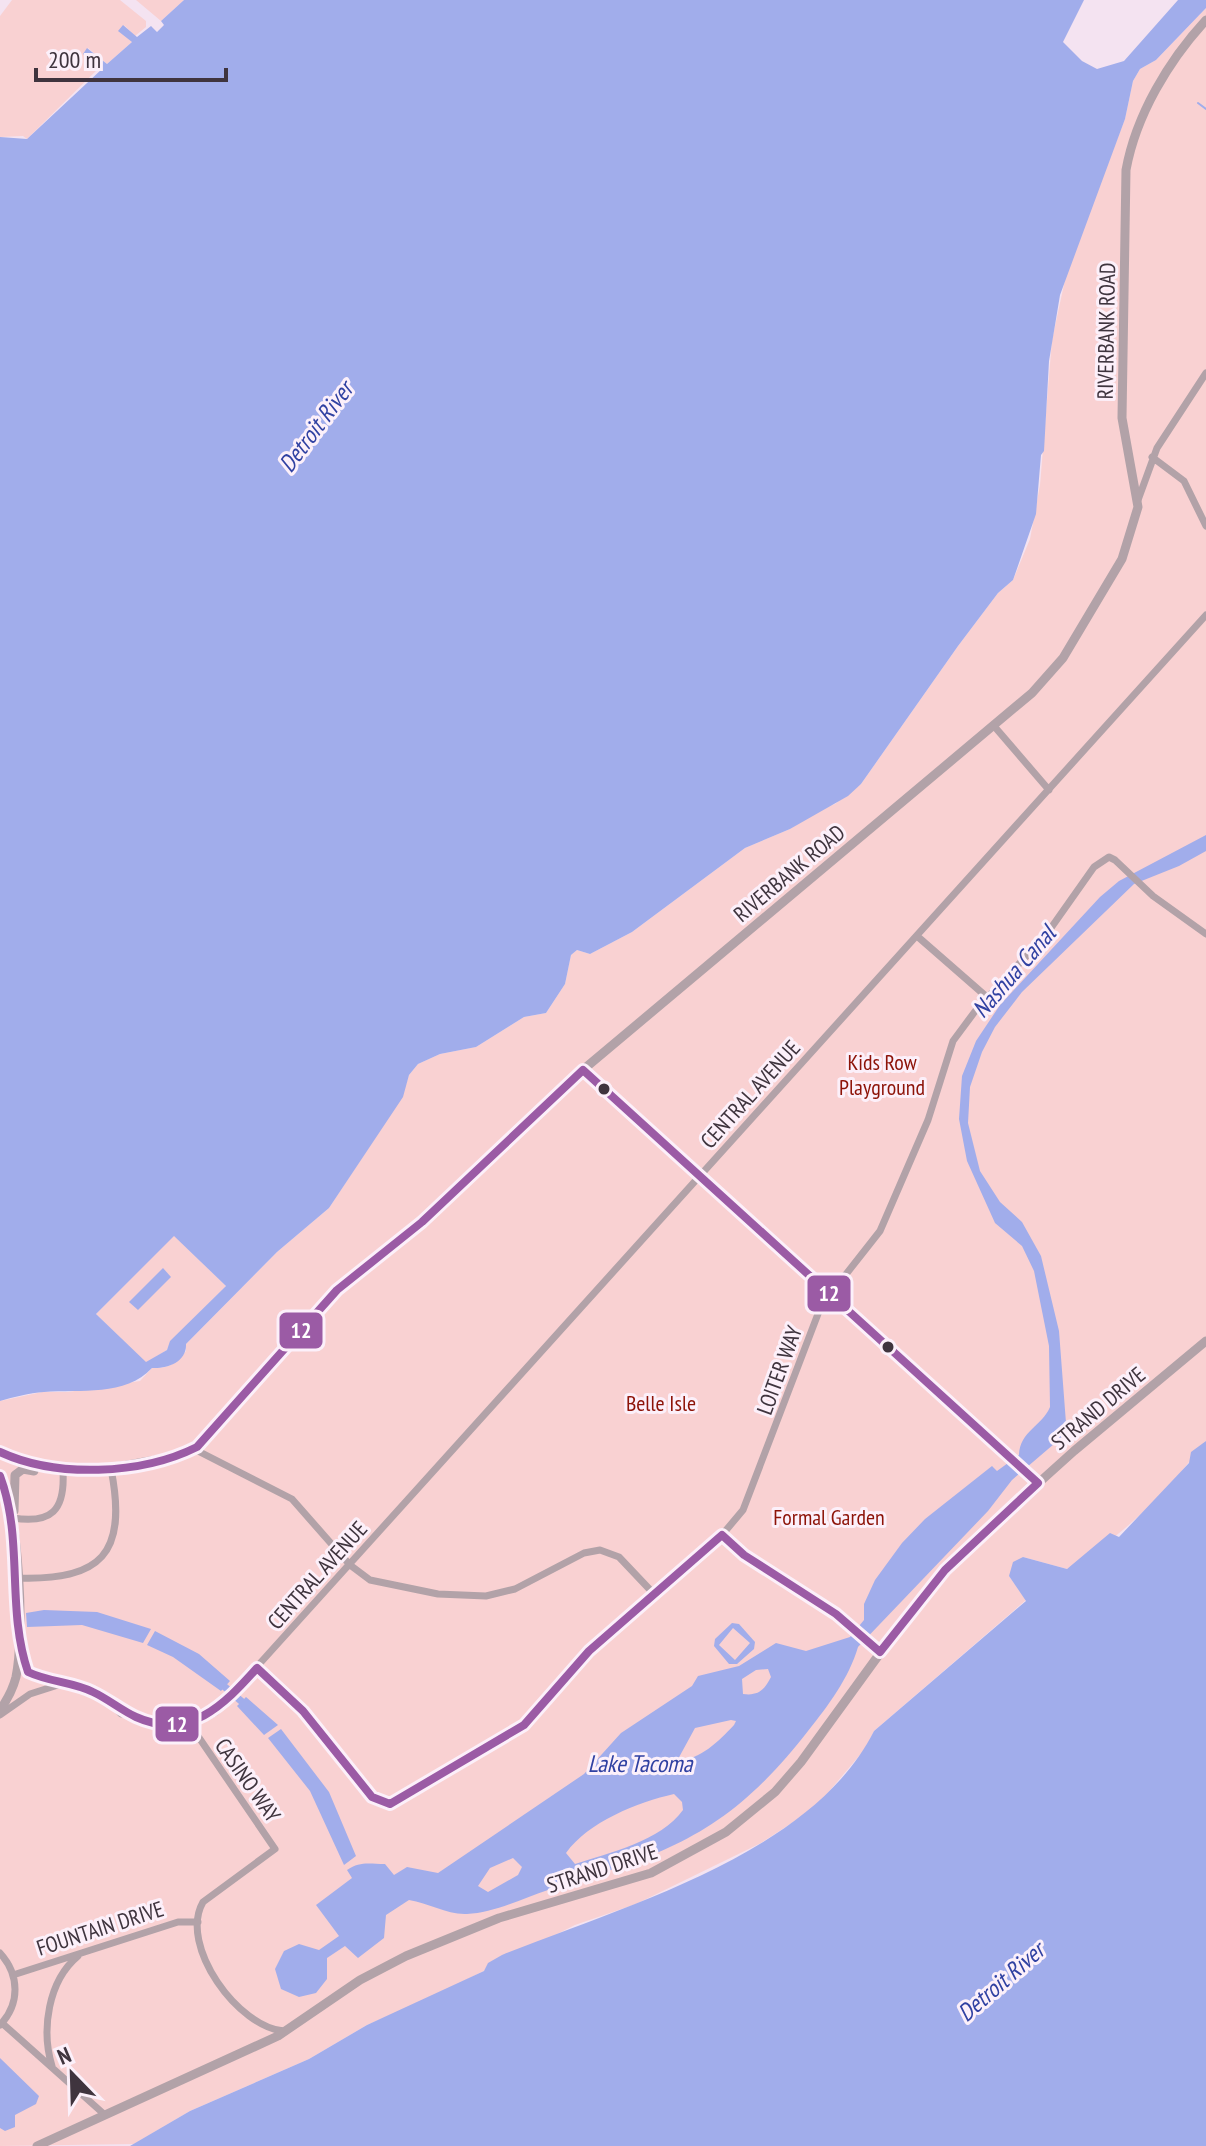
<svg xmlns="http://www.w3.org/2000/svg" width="1206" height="2146" viewBox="0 0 1206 2146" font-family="'PT Sans Narrow',sans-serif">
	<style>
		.green { fill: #f9d1d2 }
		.water { fill: #a1adeb; fill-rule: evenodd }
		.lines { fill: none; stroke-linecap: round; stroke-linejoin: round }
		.stream { stroke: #a1adeb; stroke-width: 2 }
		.canal { stroke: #a1adeb; stroke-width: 7 }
		.minor { stroke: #b2a2a8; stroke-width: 7 }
		.tertiary { stroke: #b2a2a8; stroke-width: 9 }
		.bus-1-casing { stroke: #fcf0fa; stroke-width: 14 }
		.bus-1 { stroke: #9b5ba5; stroke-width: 8 }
		.bus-dot { fill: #3f343e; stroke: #fcf0fa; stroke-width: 3 }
		.labels { text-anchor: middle; stroke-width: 6; stroke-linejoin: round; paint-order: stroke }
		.street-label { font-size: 22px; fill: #3f343e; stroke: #fcf0fa }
		.park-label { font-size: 22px; fill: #8d1308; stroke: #fcf0fa }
		.water-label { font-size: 24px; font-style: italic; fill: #3041a2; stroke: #fcf0fa }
		.line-badge { stroke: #fcf0fa; stroke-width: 3 }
		.badge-label { font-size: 22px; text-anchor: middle; font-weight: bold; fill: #fff }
	</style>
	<rect width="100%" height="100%" fill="#f4e3f1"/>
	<path class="green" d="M 12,0 L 120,0 L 146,21 L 146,27 L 135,36 L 124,25 L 132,42 L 107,64 L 88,48 L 83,54 L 100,67 L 27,139 L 23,136 L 0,137 L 0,16 Z
		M 136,0 L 184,0 L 161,21 Z
		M 1206,8 L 1206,1441 C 1166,1493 1123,1537 1067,1569 L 1023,1557 L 1009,1576 L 1026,1600 L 874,1731 L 865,1749 L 815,1808 L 761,1843 L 636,1904 L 575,1925 L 432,1997 L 367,2025 L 309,2059 L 190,2111 L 134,2144 L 0,2146 L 0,1401 L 42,1392 L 68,1392 L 140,1381 L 152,1368 C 168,1369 177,1363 186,1351 L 186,1344 L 277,1252 L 329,1208 L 402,1097 L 409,1075 L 418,1064 L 440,1054 L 476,1047 L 524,1017 L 546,1013 L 565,984 L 571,955 L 577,950 L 590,954 L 632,932 L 745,848 L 790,829 L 814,812 L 835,804 L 861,784 L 958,646 L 998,593 L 1013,580 L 1030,539 L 1040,485 L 1052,340 L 1068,266 L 1125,119 L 1133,81 L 1140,69 L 1156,60 Z
		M 174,1235 L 226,1286 L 171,1341 L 167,1350 L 146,1363 L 96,1314 Z"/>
	<path class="water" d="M 184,0 L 1084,0 L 1063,42 L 1082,61 L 1097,69 L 1124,61 L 1178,0 L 1206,0 L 1206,8 L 1156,60 L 1140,69 L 1133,81 L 1125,119 L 1060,295 L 1049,361 L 1044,451 L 1041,455 L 1036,514 L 1013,580 L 998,593 L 958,646 L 861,784 L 848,796 L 790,829 L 745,848 L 632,932 L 590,954 L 577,950 L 571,955 L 565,984 L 546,1013 L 524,1017 L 476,1047 L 440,1054 L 418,1064 L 409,1075 L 403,1097 L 329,1208 L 277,1252 L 186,1344 C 187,1362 167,1369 152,1368 C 125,1397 81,1389 44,1392 C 29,1393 14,1397 0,1401 L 0,137 L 27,139 L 102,69 L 83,54 L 87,48 L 107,64 L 132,42 L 118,31 L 123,25 L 137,37 L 151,26 L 157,32 L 164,25 L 161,21 ZM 174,1236 L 226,1286 L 170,1341 L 167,1350 L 146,1362 L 96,1314 Z
		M 1206,835 L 1206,851 L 1179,866 L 1134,884 L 1022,992 L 995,1027 L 982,1052 L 970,1087 L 968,1123 L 980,1171 L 1000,1202 L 1022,1222 L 1041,1256 L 1059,1331 L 1066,1423 L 1061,1438 L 1012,1480 L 988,1511 L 858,1647 C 849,1678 828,1706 808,1731 C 726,1836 667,1853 548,1890 C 524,1898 493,1913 467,1914 C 447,1915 429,1903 409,1900 L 386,1915 L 384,1938 L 358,1958 L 345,1946 L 327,1958 L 327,1979 L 316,1993 L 299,1997 L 281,1989 L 275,1969 L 284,1951 L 299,1944 L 319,1950 L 339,1936 L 316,1905 L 352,1878 L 347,1870 C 360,1861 369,1864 385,1864 L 394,1875 L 407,1867 L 438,1873 L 584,1774 L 621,1733 L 692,1686 L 698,1676 L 739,1666 L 776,1643 L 806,1651 L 850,1637 L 864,1620 L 864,1604 L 875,1580 L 902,1543 L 925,1519 L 992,1466 L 997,1471 L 1019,1455 C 1020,1431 1042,1426 1050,1407 L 1049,1346 L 1034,1271 L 1022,1246 L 995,1223 L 967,1161 L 959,1119 L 962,1076 L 976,1041 L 1000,1005 L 1100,897 L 1119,881 ZM 768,1669 L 771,1677 C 764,1690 759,1696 743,1694 L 742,1679 L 756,1670 ZM 731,1720 L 736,1721 L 734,1725 C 718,1742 701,1759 677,1761 L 695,1728 ZM 674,1794 L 682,1802 L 683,1810 C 661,1841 609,1853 575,1864 L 566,1853 C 588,1822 638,1802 674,1794 ZM 513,1858 L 522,1867 L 518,1875 L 488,1892 L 478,1886 L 490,1868 Z
		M 163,1268 L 171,1277 L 138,1310 L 129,1302 Z
		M 1206,1441 L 1206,2146 L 130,2146 L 190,2111 L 309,2059 L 367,2025 L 484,1971 L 488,1963 L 502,1955 C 622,1906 812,1855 874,1731 L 1026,1601 L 1009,1576 L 1013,1562 L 1023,1557 L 1067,1569 L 1110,1533 L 1119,1537 L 1189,1463 L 1191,1452 Z
		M 44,1610 L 97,1612 L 151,1629 L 143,1643 L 82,1625 L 27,1627 L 26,1613 Z
		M 732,1623 L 739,1624 L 755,1642 L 754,1649 L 737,1664 L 729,1664 L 714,1646 L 715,1639 ZM 733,1628 L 750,1643 L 735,1660 L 719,1645 Z
		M 155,1631 L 199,1654 L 230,1681 L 221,1691 L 173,1657 L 147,1645 Z
		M 246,1697 L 278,1725 L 264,1735 L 237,1706 Z
		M 281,1729 L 329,1792 L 356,1856 L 344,1865 L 310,1791 L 268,1738 Z
		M 0,2058 L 39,2096 L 36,2104 L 15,2115 L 15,2127 L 5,2131 L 0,2128 Z"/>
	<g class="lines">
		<path class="stream" d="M 1198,103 L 1206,109"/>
		<path class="canal" d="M 218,1681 L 248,1707"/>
		<path class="minor" d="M 1152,457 L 1184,481 L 1206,526
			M 1138,500 L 1157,448 L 1206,373
			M 994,726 L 1049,790
			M 917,936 L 988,998
			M 583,1070 L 1038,1483
			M 194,1449 L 292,1499 L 350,1565 L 370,1580 L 438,1594 L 486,1596 L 515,1589 L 584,1553 L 600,1550 L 619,1557 L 654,1594
			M 13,1518 C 52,1524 65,1510 63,1472
			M 722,1535 L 744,1555 L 836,1614 L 880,1652
			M 17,1578 C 101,1581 128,1554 111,1469
			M 22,1648 L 28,1672 C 47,1682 63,1680 82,1687 C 131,1704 159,1747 216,1712 L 1206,615
			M 257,1668 L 303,1711 L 372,1797 L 385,1803 L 400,1800 L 457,1762 L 524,1725 L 589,1651 L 722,1535 L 743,1510 L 821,1306 L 880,1231 L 928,1120 L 953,1041 L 976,1010 L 1046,935 L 1094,867 L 1109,857 L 1115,860 L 1153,896 L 1206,934
			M 110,1702 L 121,1714 L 129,1713
			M 0,1715 L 30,1694 L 58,1685
			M 189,1723 L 275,1849 L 203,1902 C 178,1946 239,2028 284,2031
			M 0,1953 C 20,1975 20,2004 0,2025
			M 13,1975 L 178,1922 L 198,1922
			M 2,2023 L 105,2115
			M 52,2066 C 41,2030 48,1981 78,1956"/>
		<path class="tertiary" d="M 0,1452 C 47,1478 94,1472 144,1462 C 162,1459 181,1456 197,1447 L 337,1290 L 422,1222 L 572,1079 L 1032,693 L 1063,658 L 1122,559 L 1138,507 L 1122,418 L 1126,170 C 1136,115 1169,60 1206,20
			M 0,1476 C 19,1514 25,1635 16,1677 C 13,1689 7,1700 0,1710
			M 14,1511 L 15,1475 L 23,1469 L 34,1471
			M 37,2146 L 278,2036 L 360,1980 L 406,1956 L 499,1918 L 651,1873 L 726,1832 L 775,1792 L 801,1762 L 910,1612 L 964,1550 L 1074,1451 L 1206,1341"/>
		<g class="bus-1-casing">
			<path id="bus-1" d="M 0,1452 C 56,1478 141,1475 197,1447 L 337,1290 L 422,1222 L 583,1070 L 1038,1483 L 945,1570 L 880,1652 L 836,1614 L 744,1555 L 722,1535 L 589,1651 L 524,1725 L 390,1804 L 372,1797 L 303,1711 L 257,1668 C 224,1705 189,1741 136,1717 C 121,1710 108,1699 93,1692 C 73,1682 49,1682 28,1672 C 6,1608 24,1540 0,1476"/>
		</g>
		<use href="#bus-1" class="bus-1"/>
	</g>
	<g class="bus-dot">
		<circle cx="604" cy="1089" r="7"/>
		<circle cx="888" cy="1347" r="7"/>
	</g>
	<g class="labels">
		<g class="street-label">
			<text transform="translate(1106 331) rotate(-89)" y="8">RIVERBANK ROAD</text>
			<text transform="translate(789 873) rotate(-40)" y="8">RIVERBANK ROAD</text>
			<text transform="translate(750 1094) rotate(-48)" y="8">CENTRAL AVENUE</text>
			<text transform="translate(779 1370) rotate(-70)" y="8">LOITER WAY</text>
			<text transform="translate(1098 1408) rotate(-40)" y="8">STRAND DRIVE</text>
			<text transform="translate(317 1575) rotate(-48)" y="8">CENTRAL AVENUE</text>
			<text transform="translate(248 1780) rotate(55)" y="8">CASINO WAY</text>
			<text transform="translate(602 1868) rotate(-18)" y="8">STRAND DRIVE</text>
			<text transform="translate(100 1928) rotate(-18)" y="8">FOUNTAIN DRIVE</text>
		</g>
		<g class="park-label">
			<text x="882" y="1070">Kids Row<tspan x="882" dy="25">Playground</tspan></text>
			<text x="661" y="1411">Belle Isle</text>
			<text x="829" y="1525">Formal Garden</text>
		</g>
		<g class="water-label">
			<text transform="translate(316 427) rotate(-53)" y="8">Detroit River</text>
			<text transform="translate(1014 972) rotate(-49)" y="8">Nashua Canal</text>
			<text x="640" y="1772">Lake Tacoma</text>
			<text transform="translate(1001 1982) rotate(-41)" y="8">Detroit River</text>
		</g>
	</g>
	<g class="line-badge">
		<rect x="806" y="1274" width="46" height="39" rx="8" fill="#9b5ba5"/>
		<rect x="278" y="1311" width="46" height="39" rx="8" fill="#9b5ba5"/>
		<rect x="154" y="1705" width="46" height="38" rx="8" fill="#9b5ba5"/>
	</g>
	<g class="badge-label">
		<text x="829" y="1301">12</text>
		<text x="301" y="1338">12</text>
		<text x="177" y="1732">12</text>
	</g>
	<g transform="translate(72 2074) rotate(337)" stroke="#fcf0fa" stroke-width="6" paint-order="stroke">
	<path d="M0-6L14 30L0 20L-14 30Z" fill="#3f343e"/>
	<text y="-12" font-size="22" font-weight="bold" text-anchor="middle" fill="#3f343e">N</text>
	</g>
	<path d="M36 68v12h190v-12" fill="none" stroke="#3f343e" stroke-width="4"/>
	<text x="48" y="68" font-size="24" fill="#3f343e" stroke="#fcf0fa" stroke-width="6" paint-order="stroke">200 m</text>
</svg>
